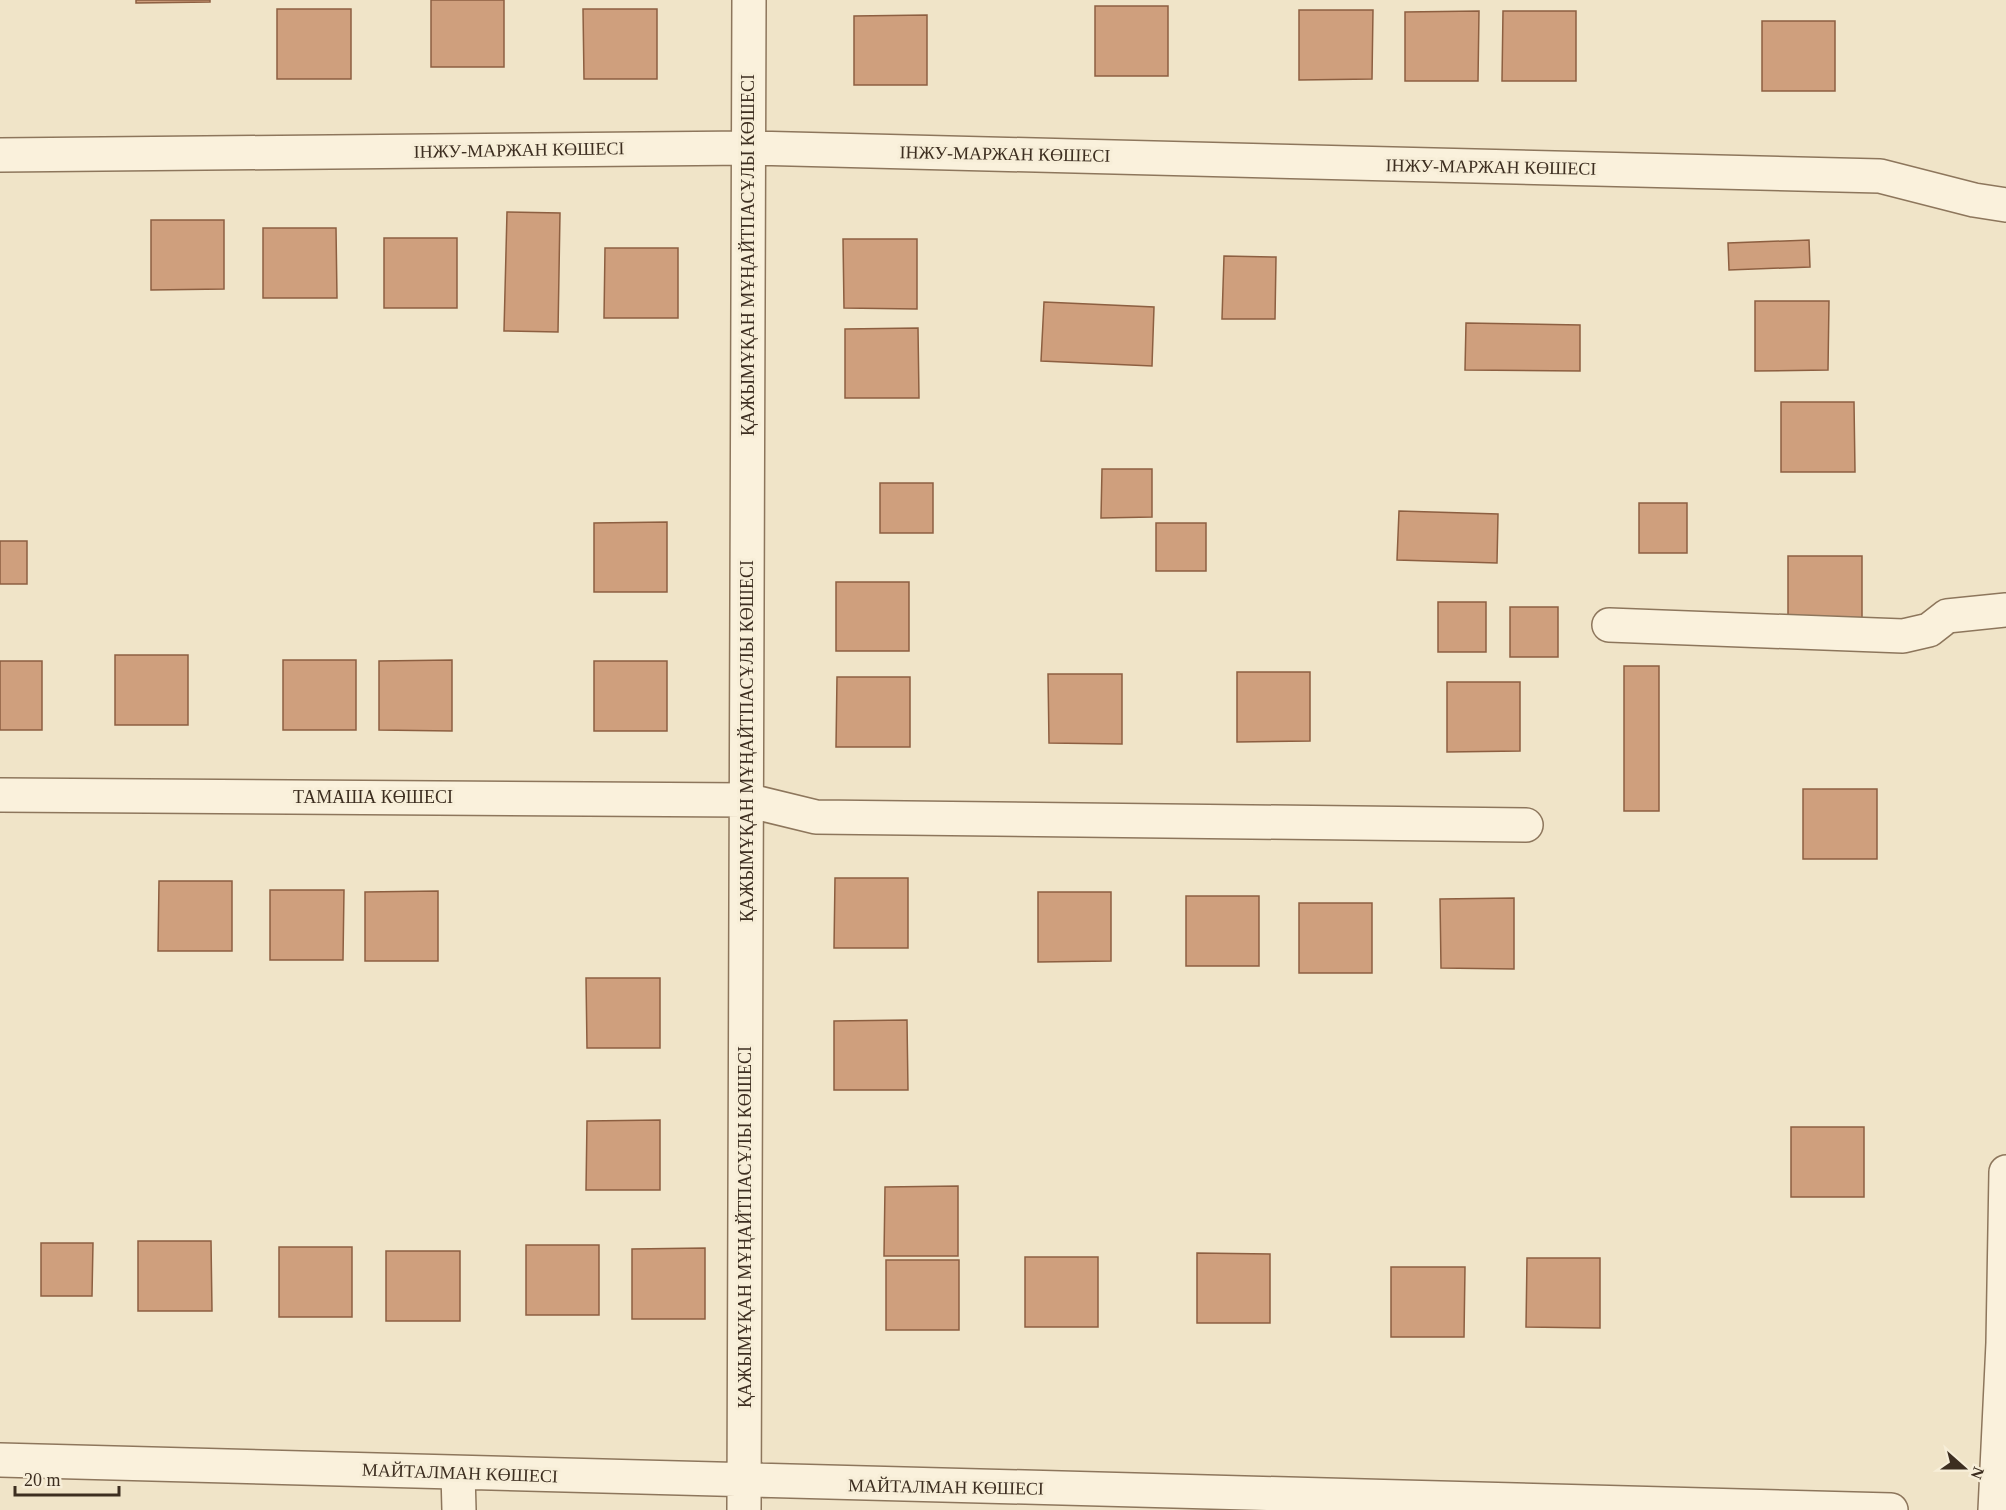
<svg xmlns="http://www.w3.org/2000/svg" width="2006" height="1510" viewBox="0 0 2006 1510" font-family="Georgia,serif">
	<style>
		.building { fill: #cf9f7d; stroke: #8d5f41; stroke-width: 1.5 }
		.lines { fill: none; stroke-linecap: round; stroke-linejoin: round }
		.minor-casing { stroke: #8d765c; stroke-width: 36 }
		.minor { stroke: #faf1dc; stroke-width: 33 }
		.labels { text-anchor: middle; stroke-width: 6; stroke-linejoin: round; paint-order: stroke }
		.street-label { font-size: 18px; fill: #3d2e20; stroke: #f7eed8 }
	</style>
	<rect width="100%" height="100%" fill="#f0e4c8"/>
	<path class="building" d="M 136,0 L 210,0 L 210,2 L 136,3 Z
		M 431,0 L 504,0 L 504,67 L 431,67 Z
		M 1095,6 L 1168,6 L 1168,76 L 1095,76 Z
		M 277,9 L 351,9 L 351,79 L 277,79 Z
		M 583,9 L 657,9 L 657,79 L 584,79 Z
		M 1299,10 L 1373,10 L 1372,79 L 1299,80 Z
		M 1479,11 L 1478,81 L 1405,81 L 1405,12 Z
		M 1503,11 L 1576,11 L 1576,81 L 1502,81 Z
		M 927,15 L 927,85 L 854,85 L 854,16 Z
		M 1762,21 L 1835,21 L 1835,91 L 1762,91 Z
		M 507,212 L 560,213 L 558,332 L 504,331 Z
		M 151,220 L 224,220 L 224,289 L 151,290 Z
		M 263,228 L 336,228 L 337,298 L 263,298 Z
		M 384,238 L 457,238 L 457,308 L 384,308 Z
		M 843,239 L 917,239 L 917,309 L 844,308 Z
		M 1809,240 L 1810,267 L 1729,270 L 1728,243 Z
		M 605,248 L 678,248 L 678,318 L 604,318 Z
		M 1224,256 L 1276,257 L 1275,319 L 1222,319 Z
		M 1755,301 L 1829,301 L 1828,370 L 1755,371 Z
		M 1044,302 L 1154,307 L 1152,366 L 1041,361 Z
		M 1466,323 L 1580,325 L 1580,371 L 1465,370 Z
		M 918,328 L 919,398 L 845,398 L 845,329 Z
		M 1781,402 L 1854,402 L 1855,472 L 1781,472 Z
		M 1102,469 L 1152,469 L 1152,517 L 1101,518 Z
		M 880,483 L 933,483 L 933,533 L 880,533 Z
		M 1639,503 L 1687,503 L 1687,553 L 1639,553 Z
		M 1399,511 L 1498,514 L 1497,563 L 1397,560 Z
		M 667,522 L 667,592 L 594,592 L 594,523 Z
		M 1156,523 L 1206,523 L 1206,571 L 1156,571 Z
		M 0,541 L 27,541 L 27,584 L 0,584 Z
		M 1788,556 L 1862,556 L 1862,626 L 1788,626 Z
		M 836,582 L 909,582 L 909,651 L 836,651 Z
		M 1438,602 L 1486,602 L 1486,652 L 1438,652 Z
		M 1510,607 L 1558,607 L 1558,657 L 1510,657 Z
		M 115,655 L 188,655 L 188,725 L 115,725 Z
		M 283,660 L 356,660 L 356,730 L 283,730 Z
		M 452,660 L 452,731 L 379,730 L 379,661 Z
		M 0,661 L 42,661 L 42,730 L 0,730 Z
		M 594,661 L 667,661 L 667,731 L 594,731 Z
		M 1624,666 L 1659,666 L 1659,811 L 1624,811 Z
		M 1237,672 L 1310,672 L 1310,741 L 1237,742 Z
		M 1048,674 L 1122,674 L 1122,744 L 1049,743 Z
		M 837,677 L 910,677 L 910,747 L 836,747 Z
		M 1447,682 L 1520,682 L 1520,751 L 1447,752 Z
		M 1803,789 L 1877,789 L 1877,859 L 1803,859 Z
		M 835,878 L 908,878 L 908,948 L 834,948 Z
		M 159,881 L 232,881 L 232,951 L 158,951 Z
		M 270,890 L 344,890 L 343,960 L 270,960 Z
		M 438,891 L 438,961 L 365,961 L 365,892 Z
		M 1038,892 L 1111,892 L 1111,961 L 1038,962 Z
		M 1186,896 L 1259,896 L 1259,966 L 1186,966 Z
		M 1514,898 L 1514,969 L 1441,968 L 1440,899 Z
		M 1299,903 L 1372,903 L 1372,973 L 1299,973 Z
		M 586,978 L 660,978 L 660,1048 L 587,1048 Z
		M 907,1020 L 908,1090 L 834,1090 L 834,1021 Z
		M 660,1120 L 660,1190 L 586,1190 L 587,1121 Z
		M 1791,1127 L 1864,1127 L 1864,1197 L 1791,1197 Z
		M 958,1186 L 958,1256 L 884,1256 L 885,1187 Z
		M 138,1241 L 211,1241 L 212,1311 L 138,1311 Z
		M 41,1243 L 93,1243 L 92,1296 L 41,1296 Z
		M 526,1245 L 599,1245 L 599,1315 L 526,1315 Z
		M 279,1247 L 352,1247 L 352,1317 L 279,1317 Z
		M 705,1248 L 705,1319 L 632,1319 L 632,1249 Z
		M 386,1251 L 460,1251 L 460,1321 L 386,1321 Z
		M 1197,1253 L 1270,1254 L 1270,1323 L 1197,1323 Z
		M 1025,1257 L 1098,1257 L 1098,1327 L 1025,1327 Z
		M 1527,1258 L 1600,1258 L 1600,1328 L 1526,1327 Z
		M 886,1260 L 959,1260 L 959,1330 L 886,1330 Z
		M 1391,1267 L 1465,1267 L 1464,1337 L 1391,1337 Z"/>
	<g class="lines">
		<g class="minor-casing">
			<path id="minor" d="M 0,155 L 749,148 L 1880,176 L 1974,200 L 2006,205
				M 1609,625 L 1903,636 L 1929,630 L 1947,616 L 2006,610
				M 0,795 L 746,800 L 816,817 L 1526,825
				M 0,1460 L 1891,1510
				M 458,1473 L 459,1510
				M 744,1510 L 749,0
				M 1995,1510 L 2003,1343 L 2006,1172"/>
		</g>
		<use href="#minor" class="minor"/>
	</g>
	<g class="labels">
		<g class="street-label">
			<text transform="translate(519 150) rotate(-1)" y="6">ІНЖУ-МАРЖАН КӨШЕСІ</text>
			<text transform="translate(1005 154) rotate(1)" y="6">ІНЖУ-МАРЖАН КӨШЕСІ</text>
			<text transform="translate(1491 167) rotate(1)" y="6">ІНЖУ-МАРЖАН КӨШЕСІ</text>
			<text transform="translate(748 255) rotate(-90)" y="6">ҚАЖЫМҰҚАН МҰҢАЙТПАСҰЛЫ КӨШЕСІ</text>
			<text transform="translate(747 741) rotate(-90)" y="6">ҚАЖЫМҰҚАН МҰҢАЙТПАСҰЛЫ КӨШЕСІ</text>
			<text x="373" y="803">ТАМАША КӨШЕСІ</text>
			<text transform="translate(745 1227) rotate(-90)" y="6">ҚАЖЫМҰҚАН МҰҢАЙТПАСҰЛЫ КӨШЕСІ</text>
			<text transform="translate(460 1473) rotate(2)" y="6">МАЙТАЛМАН КӨШЕСІ</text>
			<text transform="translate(946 1487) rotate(1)" y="6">МАЙТАЛМАН КӨШЕСІ</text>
		</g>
	</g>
	<g transform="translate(1964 1468) rotate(111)" stroke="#f7eed8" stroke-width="4.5" paint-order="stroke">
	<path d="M0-4.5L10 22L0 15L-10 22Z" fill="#3d2e20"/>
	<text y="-9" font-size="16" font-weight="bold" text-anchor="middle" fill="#3d2e20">N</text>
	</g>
	<path d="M15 1486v9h104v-9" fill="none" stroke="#3d2e20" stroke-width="3"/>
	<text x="24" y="1486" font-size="18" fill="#3d2e20" stroke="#f7eed8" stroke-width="4.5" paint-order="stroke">20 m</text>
</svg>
